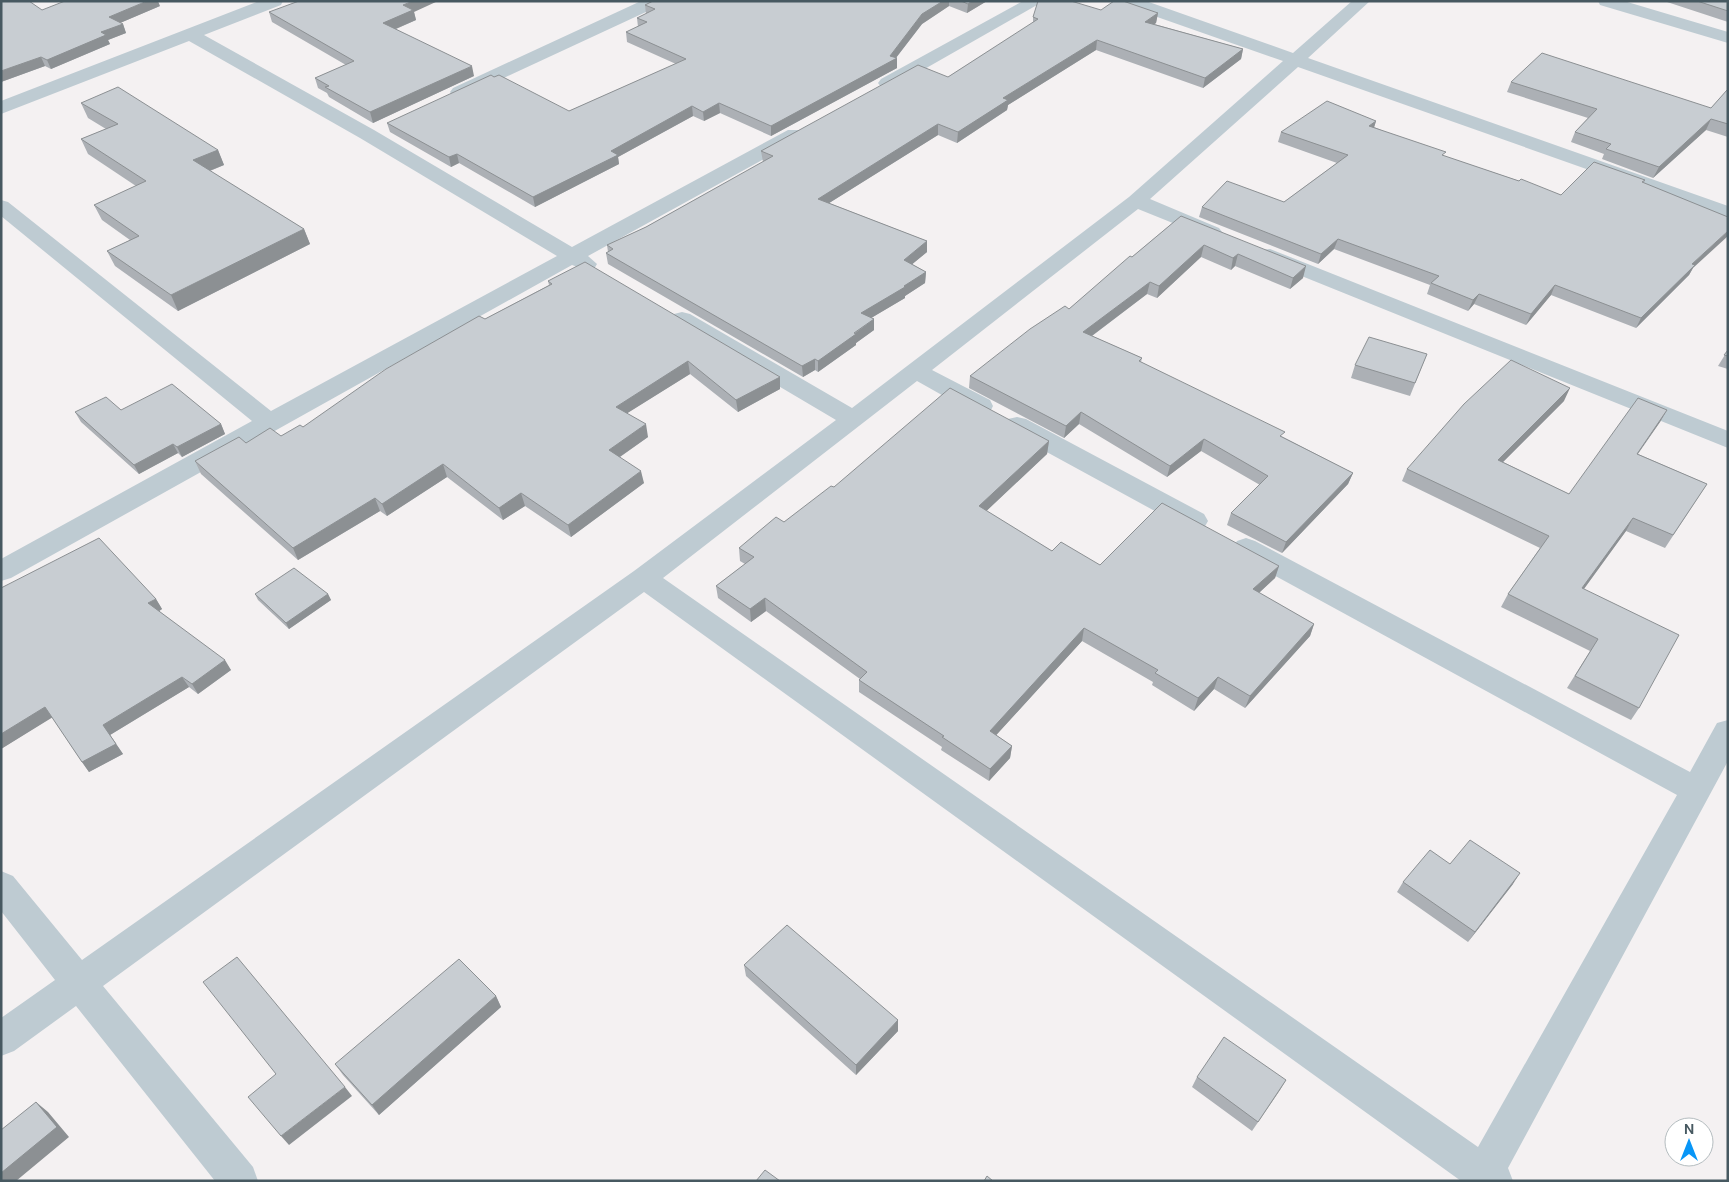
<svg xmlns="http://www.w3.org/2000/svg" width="1729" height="1182" viewBox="0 0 1729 1182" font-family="'DM Sans',sans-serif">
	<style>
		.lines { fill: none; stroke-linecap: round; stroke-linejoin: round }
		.minor { fill: #becbd2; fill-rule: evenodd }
		.wall { fill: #acb0b5 }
		.shaded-wall { fill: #8c9093 }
		.building { fill: #c8cdd2; stroke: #8c9093 }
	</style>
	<rect width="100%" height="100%" fill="#f4f1f2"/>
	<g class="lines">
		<path class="minor" d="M 259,1 L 283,1 L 281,5 L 204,35 L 374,130 L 572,247 L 788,130 L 802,130 L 805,134 L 802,138 L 588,256 L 597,264 L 594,269 L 586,270 L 572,265 L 11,578 L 1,581 L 1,559 L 252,421 L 1,216 L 1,200 L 8,202 L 271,411 L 557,256 L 360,138 L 189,41 L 1,114 L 1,101 Z
			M 641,1 L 663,1 L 661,5 L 465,96 L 453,96 L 450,92 L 453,88 Z
			M 1023,1 L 1044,1 L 893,87 L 881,87 L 878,83 L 881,79 Z
			M 1121,1 L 1146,1 L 1293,53 L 1352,1 L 1370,1 L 1308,58 L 1728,206 L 1728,219 L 1298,67 L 1150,199 L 1219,228 L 1222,232 L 1219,236 L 1212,238 L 1205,236 L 1138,209 L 932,370 L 990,400 L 993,406 L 990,412 L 981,414 L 972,412 L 917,381 L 663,578 L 1478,1147 L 1677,795 L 1237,555 L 1233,548 L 1237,541 L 1246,538 L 1255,541 L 1690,772 L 1717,723 L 1728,720 L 1728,761 L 1508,1168 L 1513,1181 L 1461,1181 L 644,592 L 103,986 L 253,1167 L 258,1181 L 215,1181 L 76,1006 L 14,1051 L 1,1056 L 1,1018 L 55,980 L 1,911 L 1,871 L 13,876 L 82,960 L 634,571 L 836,420 L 674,324 L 671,319 L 674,314 L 682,312 L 690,314 L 852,408 L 1129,197 L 1283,61 L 1123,5 Z
			M 1598,1 L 1624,1 L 1728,32 L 1728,43 L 1600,5 Z
			M 1270,249 L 1728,431 L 1728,448 L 1262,260 L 1259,255 L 1262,250 Z
			M 1017,417 L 1026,419 L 1204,514 L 1208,521 L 1204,528 L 1195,530 L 1186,528 L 1008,431 L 1005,425 L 1008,419 Z"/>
	</g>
	<path class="wall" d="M 653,1 L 987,1 L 967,13 L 949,6 L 922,24 L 896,58 L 897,68 L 771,136 L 720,113 L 704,121 L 693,116 L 618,157 L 619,164 L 535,207 L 459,163 L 451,167 L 390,132 L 387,123 L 569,111 L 676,64 L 627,42 L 626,32 L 638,27 L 637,18 L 646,14 L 645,5 Z
		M 1664,1 L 1728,1 L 1728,22 Z
		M 160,6 L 120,23 L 123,24 L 126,33 L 108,40 L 110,44 L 51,69 L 45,66 L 1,82 L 42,10 Z
		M 1101,10 L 1158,13 L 1156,23 L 1154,24 L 1243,49 L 1241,59 L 1203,88 L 1096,50 L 1008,105 L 1007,110 L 957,143 L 938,135 L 829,203 L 927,241 L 927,252 L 912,264 L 926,272 L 925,283 L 905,296 L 905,298 L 871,318 L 874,319 L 874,330 L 856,343 L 856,345 L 818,372 L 815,370 L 803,377 L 608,264 L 606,253 L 608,252 L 607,245 L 646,227 L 763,162 L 761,151 L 948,77 L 1033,23 L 1033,17 Z
		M 269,12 L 414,12 L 416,20 L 396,29 L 474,76 L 373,123 L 329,97 L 327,93 L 318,88 L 315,78 L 346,65 L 272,22 Z
		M 1511,82 L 1711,108 L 1728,90 L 1728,137 L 1706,130 L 1653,178 L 1602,159 L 1604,154 L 1571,142 L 1575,132 L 1588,118 L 1507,92 Z
		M 81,103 L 218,150 L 224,165 L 210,171 L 304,229 L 310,244 L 178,311 L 115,266 L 107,251 L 130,240 L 102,220 L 94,205 L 136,186 L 88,154 L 81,139 L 106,129 L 88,118 Z
		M 1376,121 L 1374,127 L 1444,156 L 1561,195 L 1645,180 L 1644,183 L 1693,268 L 1689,275 L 1636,328 L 1551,295 L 1526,325 L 1474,304 L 1468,311 L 1427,294 L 1430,285 L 1334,249 L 1318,264 L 1199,217 L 1202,207 L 1284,202 L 1337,163 L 1278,142 L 1281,132 Z
		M 1181,216 L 1303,278 L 1290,289 L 1235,266 L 1231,270 L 1201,257 L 1157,298 L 1147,294 L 1092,336 L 1142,358 L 1141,362 L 1283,437 L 1353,473 L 1348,484 L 1282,553 L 1227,525 L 1231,513 L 1260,485 L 1201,451 L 1167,477 L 1079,424 L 1064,438 L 969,388 L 970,376 L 1069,309 L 1132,257 Z
		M 548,281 L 780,377 L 780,389 L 738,412 L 690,374 L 627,413 L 648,437 L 620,457 L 644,483 L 571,537 L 525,506 L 503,520 L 447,477 L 387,516 L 380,511 L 298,560 L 201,474 L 195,461 L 246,443 L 281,436 L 303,427 L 485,319 L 549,285 Z
		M 1728,350 L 1728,369 L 1718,366 Z
		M 1427,354 L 1410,396 L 1351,378 L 1355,365 Z
		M 1564,401 L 1503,462 L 1569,494 L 1667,410 L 1660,422 L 1638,454 L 1707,484 L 1665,548 L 1626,531 L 1584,589 L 1639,708 L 1631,720 L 1567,688 L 1590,651 L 1501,607 L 1508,594 L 1540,548 L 1402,481 L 1407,469 Z
		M 121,410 L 221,424 L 225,434 L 182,457 L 178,453 L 139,474 L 81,422 L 75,412 Z
		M 1049,441 L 1047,454 L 986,511 L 1052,551 L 1100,565 L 1279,566 L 1275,578 L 1259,593 L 1314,624 L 1310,636 L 1245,708 L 1214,689 L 1194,711 L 1152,685 L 1153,682 L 1082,641 L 996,735 L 1012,746 L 1010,758 L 989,781 L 941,750 L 942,747 L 859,692 L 859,680 L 860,679 L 766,611 L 751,622 L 718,598 L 716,586 L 745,564 L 740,561 L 739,548 L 784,522 L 834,487 Z
		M 1,588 L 156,599 L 162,609 L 159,611 L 231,670 L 198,694 L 189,687 L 110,735 L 123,754 L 89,772 L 82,762 L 52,717 L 1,749 Z
		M 255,594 L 328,594 L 331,600 L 289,629 L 258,600 Z
		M 1450,864 L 1513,884 L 1468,942 L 1397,892 L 1403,882 Z
		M 744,965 L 898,1031 L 856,1075 L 746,976 Z
		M 496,996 L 501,1007 L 379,1115 L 343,1075 L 335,1064 Z
		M 1197,1077 L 1286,1080 L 1252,1131 L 1192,1087 Z"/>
	<path class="shaded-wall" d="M 147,1 L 158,1 L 160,6 L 113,26 L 109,17 Z
		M 413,1 L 438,1 L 414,12 L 416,20 L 386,33 L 383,23 L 403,5 Z
		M 943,1 L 949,1 L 949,6 L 922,24 L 895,59 L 897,58 L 897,68 L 771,136 L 771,126 L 890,56 L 922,14 Z
		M 972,1 L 987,1 L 967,13 L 968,4 Z
		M 1158,13 L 1156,23 L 1143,32 L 1145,22 Z
		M 123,24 L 126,33 L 108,40 L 110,44 L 51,69 L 47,60 L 101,32 Z
		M 1097,40 L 1096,50 L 1008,105 L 1007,110 L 957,143 L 958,132 L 1003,98 Z
		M 1243,49 L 1241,59 L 1203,88 L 1205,78 Z
		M 41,57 L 45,66 L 1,82 L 1,71 Z
		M 472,66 L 474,76 L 373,123 L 370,112 Z
		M 719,103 L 720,113 L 704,121 L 703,112 Z
		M 692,106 L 693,116 L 618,157 L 619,164 L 535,207 L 533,197 L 611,151 Z
		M 1711,119 L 1706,130 L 1653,178 L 1659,167 Z
		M 1376,121 L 1373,131 L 1369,126 Z
		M 938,124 L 938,135 L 818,210 L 818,199 Z
		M 218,150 L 224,165 L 199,175 L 193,160 Z
		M 457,154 L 459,163 L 451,167 L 449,157 Z
		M 304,229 L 310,244 L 178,311 L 171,295 Z
		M 1728,231 L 1728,236 L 1693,268 L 1689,275 L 1636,328 L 1641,318 L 1692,264 Z
		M 1338,239 L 1334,249 L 1318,264 L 1321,254 Z
		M 927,241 L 927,252 L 904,271 L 904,260 Z
		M 1204,245 L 1201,257 L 1157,298 L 1159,286 Z
		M 1238,254 L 1235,266 L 1231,270 L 1233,258 Z
		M 1306,266 L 1303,278 L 1290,289 L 1293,278 Z
		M 926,272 L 925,283 L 905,296 L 905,298 L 861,324 L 861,313 Z
		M 1150,282 L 1147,294 L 1081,344 L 1083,332 Z
		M 1555,285 L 1551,295 L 1526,325 L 1531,314 Z
		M 1479,294 L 1474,304 L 1468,311 L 1473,300 Z
		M 874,319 L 874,330 L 856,343 L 856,345 L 818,372 L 818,361 Z
		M 815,359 L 815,370 L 803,377 L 802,366 Z
		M 688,361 L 690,374 L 618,419 L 616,407 Z
		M 780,377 L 780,389 L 738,412 L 736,400 Z
		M 1570,388 L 1564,401 L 1492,473 L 1498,460 Z
		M 1667,410 L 1660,422 L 1629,466 L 1637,454 Z
		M 1081,412 L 1079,424 L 1064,438 L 1066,426 Z
		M 221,424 L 225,434 L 182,457 L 177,447 Z
		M 646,424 L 648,437 L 611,463 L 609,450 Z
		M 1204,439 L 1201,451 L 1167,477 L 1170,466 Z
		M 1049,441 L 1047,454 L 978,519 L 979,506 Z
		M 173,444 L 178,453 L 139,474 L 134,465 Z
		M 443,464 L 447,477 L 387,516 L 382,504 Z
		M 641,471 L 644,483 L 571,537 L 568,525 Z
		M 1353,473 L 1348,484 L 1282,553 L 1286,542 Z
		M 521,493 L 525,506 L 503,520 L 499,508 Z
		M 375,498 L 380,511 L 298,560 L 293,548 Z
		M 1633,518 L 1626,531 L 1575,601 L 1582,588 Z
		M 1279,566 L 1275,578 L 1249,602 L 1253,589 Z
		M 328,594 L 331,600 L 289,629 L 286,623 Z
		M 765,598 L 766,611 L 751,622 L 750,609 Z
		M 156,599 L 162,609 L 155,614 L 148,603 Z
		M 1314,624 L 1310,636 L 1245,708 L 1250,696 Z
		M 1084,628 L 1082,641 L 989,743 L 990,731 Z
		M 225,660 L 231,670 L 198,694 L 192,684 Z
		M 182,677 L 189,687 L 110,735 L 123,754 L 89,772 L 82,762 L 103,725 Z
		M 1218,677 L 1214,689 L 1194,711 L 1198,698 Z
		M 45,707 L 53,717 L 1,749 L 1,734 Z
		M 1012,746 L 1010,758 L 989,781 L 990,769 Z
		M 1520,873 L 1513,884 L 1468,942 L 1475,932 Z
		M 496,996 L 501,1007 L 379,1115 L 372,1105 Z
		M 898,1020 L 898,1031 L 856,1075 L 856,1065 Z
		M 1286,1080 L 1280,1090 L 1252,1131 Z
		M 345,1087 L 352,1096 L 289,1145 L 281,1136 Z
		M 36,1102 L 48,1112 L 69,1137 L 16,1181 L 1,1181 L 1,1173 Z"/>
	<path class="building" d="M 1,1 L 29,1 L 42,10 L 65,1 L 147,1 L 109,17 L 123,24 L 101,32 L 106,35 L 47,60 L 41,57 L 1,71 Z
		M 299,1 L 413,1 L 403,5 L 413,10 L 383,23 L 472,66 L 370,112 L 325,87 L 329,86 L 315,78 L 354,61 L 269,12 Z
		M 653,1 L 943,1 L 922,14 L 890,56 L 897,58 L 771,126 L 719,103 L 703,112 L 692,106 L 611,151 L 618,155 L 533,197 L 457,154 L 449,157 L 387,123 L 491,75 L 494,77 L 499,75 L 569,111 L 686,59 L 626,32 L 647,22 L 637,18 L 655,9 L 645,5 Z
		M 961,1 L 972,1 L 968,4 Z
		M 1038,1 L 1071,1 L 1101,10 L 1114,1 L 1123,1 L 1158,13 L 1145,22 L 1243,49 L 1205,78 L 1097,40 L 1003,98 L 1008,100 L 958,132 L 938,124 L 818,199 L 927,241 L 904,260 L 926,272 L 904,286 L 905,287 L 861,313 L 874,319 L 854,333 L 856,334 L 818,361 L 815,359 L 802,366 L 606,253 L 613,249 L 607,245 L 646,227 L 773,156 L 761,151 L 918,65 L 948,77 L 1038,19 L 1033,17 Z
		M 1697,1 L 1728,1 L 1728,11 Z
		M 1542,53 L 1711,108 L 1727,90 L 1728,90 L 1728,124 L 1711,119 L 1659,167 L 1606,149 L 1611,144 L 1575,132 L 1597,109 L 1511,82 Z
		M 118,87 L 218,150 L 193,160 L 304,229 L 171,295 L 107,251 L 139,236 L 94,205 L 146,181 L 81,139 L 118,124 L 81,103 Z
		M 1327,101 L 1376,121 L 1369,126 L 1446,152 L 1442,155 L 1519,181 L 1521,179 L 1561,195 L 1594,162 L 1645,180 L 1642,182 L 1728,217 L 1728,231 L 1692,264 L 1695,265 L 1641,318 L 1555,285 L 1531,314 L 1479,294 L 1473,300 L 1431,283 L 1439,276 L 1338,239 L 1321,254 L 1202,207 L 1227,181 L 1284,202 L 1348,155 L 1281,132 Z
		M 1181,216 L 1306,266 L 1293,278 L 1238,254 L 1233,258 L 1204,245 L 1159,286 L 1150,282 L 1083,332 L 1142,358 L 1139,361 L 1285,432 L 1280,436 L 1353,473 L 1286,542 L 1231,513 L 1268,476 L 1204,439 L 1170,466 L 1081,412 L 1066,426 L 970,376 L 1030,329 L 1065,306 L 1069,309 L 1130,256 L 1132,257 Z
		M 585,262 L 780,377 L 736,400 L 688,361 L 616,407 L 646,424 L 609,450 L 641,471 L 568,525 L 521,493 L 499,508 L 443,464 L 382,504 L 375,498 L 293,548 L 195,461 L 239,437 L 246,443 L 270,428 L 281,436 L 300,425 L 303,427 L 386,369 L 479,316 L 485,319 L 552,284 L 548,281 Z
		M 1369,337 L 1427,354 L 1415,383 L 1355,365 Z
		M 1728,350 L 1728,356 L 1724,355 Z
		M 1511,360 L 1570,388 L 1498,460 L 1569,494 L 1638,398 L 1667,410 L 1637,454 L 1707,484 L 1673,535 L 1633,518 L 1582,588 L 1679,635 L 1639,708 L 1575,676 L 1598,639 L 1508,594 L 1549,536 L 1407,469 L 1464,404 Z
		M 172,384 L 221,424 L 177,447 L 173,444 L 134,465 L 75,412 L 106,397 L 121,410 Z
		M 950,388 L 1049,441 L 979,506 L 1052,551 L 1061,542 L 1100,565 L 1162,503 L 1279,566 L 1253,589 L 1314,624 L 1250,696 L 1218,677 L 1198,698 L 1155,673 L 1158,670 L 1084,628 L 990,731 L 1012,746 L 990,769 L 942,737 L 944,736 L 859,680 L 867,672 L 765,598 L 750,609 L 716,586 L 754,557 L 739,548 L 776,517 L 784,522 L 831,486 L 834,487 Z
		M 99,538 L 156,599 L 148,603 L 225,660 L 192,684 L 182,677 L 103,725 L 116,744 L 82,762 L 45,707 L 1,734 L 1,588 Z
		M 294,568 L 328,594 L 286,623 L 255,594 Z
		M 1470,840 L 1520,873 L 1475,932 L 1403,882 L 1430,850 L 1450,864 Z
		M 787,925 L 898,1020 L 856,1065 L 744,965 Z
		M 237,957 L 345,1087 L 281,1136 L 248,1097 L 276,1074 L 203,982 Z
		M 459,959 L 496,996 L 372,1105 L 335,1064 Z
		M 1224,1037 L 1286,1080 L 1258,1122 L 1197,1077 Z
		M 36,1102 L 57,1127 L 1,1173 L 1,1130 Z
		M 765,1170 L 780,1181 L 756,1181 Z
		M 987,1176 L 993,1181 L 984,1181 Z"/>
	<rect width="1729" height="1182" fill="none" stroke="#475961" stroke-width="5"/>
	<g transform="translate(1689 1142)"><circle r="24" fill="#ffffff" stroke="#b5bdc0"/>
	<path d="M0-4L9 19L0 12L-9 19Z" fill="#0896f7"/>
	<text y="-8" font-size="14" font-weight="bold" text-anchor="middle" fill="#475961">N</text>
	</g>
</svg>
